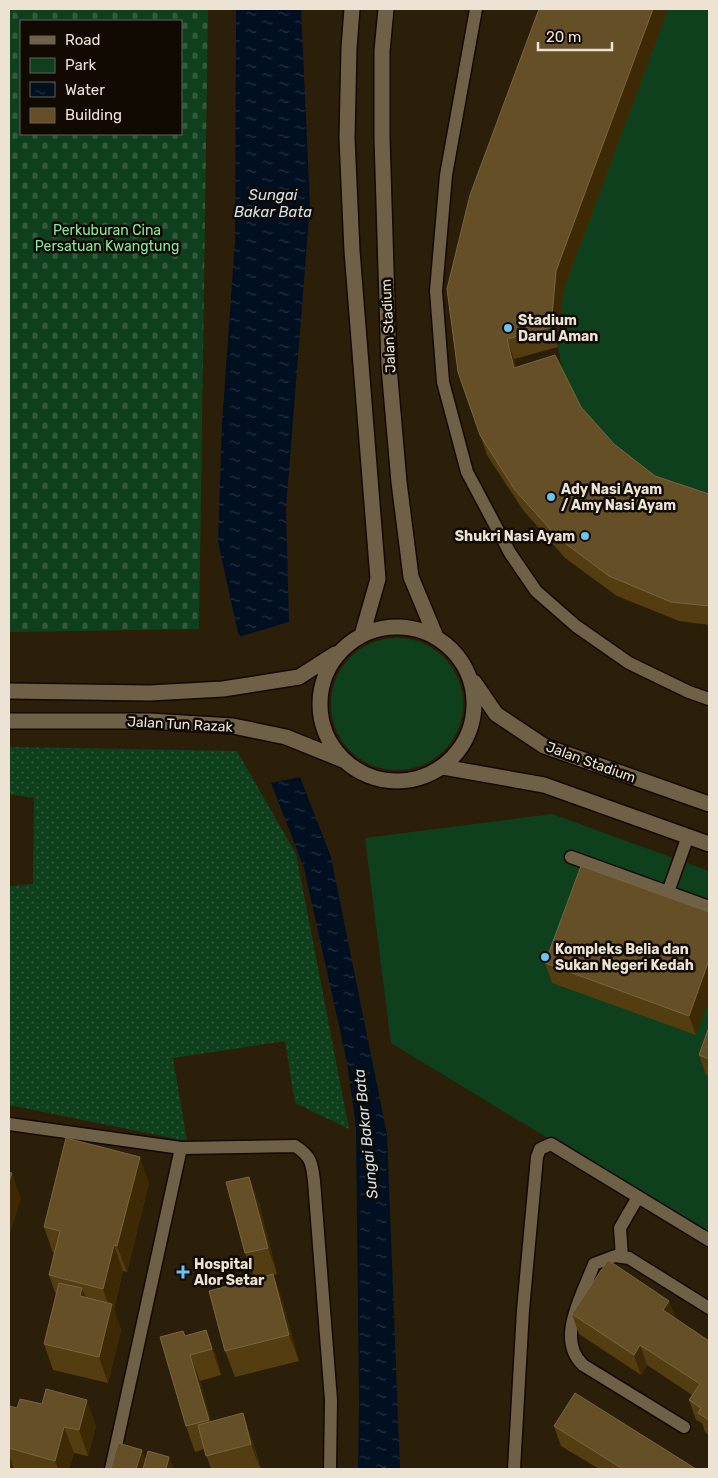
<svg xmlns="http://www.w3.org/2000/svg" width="718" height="1478" viewBox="0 0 718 1478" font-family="Rubik,sans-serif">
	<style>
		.green { fill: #0f401d }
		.cemetery { fill: url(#cemetery-stones); fill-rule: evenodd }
		.garden { fill: url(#garden-dots) }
		.water { fill: url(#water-ripples) }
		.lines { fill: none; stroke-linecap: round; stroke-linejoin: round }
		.service-casing { stroke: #140800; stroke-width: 15 }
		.secondary-casing { stroke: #140800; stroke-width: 18 }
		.service { stroke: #6f6048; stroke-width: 12 }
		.secondary { stroke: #6f6048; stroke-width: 15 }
		.wall { fill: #533d11 }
		.shaded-wall { fill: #3d2a05 }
		.building { fill: #644f26; stroke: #796641 }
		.poi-dot { fill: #6bc3f2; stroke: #100a03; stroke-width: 2 }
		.labels { text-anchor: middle; stroke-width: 5; stroke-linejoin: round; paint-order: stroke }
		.park-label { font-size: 14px; fill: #87e99b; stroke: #100a03 }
		.poi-label { font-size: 14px; font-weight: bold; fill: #ece3d5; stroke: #100a03; text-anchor: start }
		.street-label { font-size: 14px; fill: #ece3d5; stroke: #100a03 }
		.water-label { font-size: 15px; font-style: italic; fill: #cee1f0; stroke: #100a03 }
	</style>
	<defs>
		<pattern id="cemetery-stones" width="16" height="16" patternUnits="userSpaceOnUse" patternTransform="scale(1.25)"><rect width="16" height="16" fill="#0f401d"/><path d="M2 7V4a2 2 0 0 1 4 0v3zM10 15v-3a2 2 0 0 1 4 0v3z" fill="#325b3d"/></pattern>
		<pattern id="garden-dots" width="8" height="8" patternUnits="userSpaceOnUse" patternTransform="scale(1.25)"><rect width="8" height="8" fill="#0f401d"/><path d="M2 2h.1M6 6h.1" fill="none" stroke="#325b3d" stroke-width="1.8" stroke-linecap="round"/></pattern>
		<pattern id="water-ripples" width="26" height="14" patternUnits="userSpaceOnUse" patternTransform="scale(1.25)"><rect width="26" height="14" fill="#001020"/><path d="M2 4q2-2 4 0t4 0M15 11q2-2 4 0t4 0" fill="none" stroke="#253340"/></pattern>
	</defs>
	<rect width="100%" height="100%" fill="#2c1f09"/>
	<path class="green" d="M 668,9 L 709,9 L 709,511 L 662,496 L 588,427 L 563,375 L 558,347 L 563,291 Z
		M331 704a66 66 0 1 1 132 0a66 66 0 1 1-132 0Z
		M 552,814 L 709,871 L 709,1236 L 391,1043 L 365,838 Z"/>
	<path class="cemetery" d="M 9,9 L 208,9 L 199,629 L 9,632 ZM 21,21 L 181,21 L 181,134 L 21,134 Z"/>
	<path class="garden" d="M 9,747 L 237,751 L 296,854 L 349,1129 L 295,1103 L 285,1041 L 173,1058 L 187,1141 L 9,1105 L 9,886 L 33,884 L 34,798 L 9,794 Z"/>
	<path class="water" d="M 236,9 L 301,9 L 310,205 L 286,509 L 289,622 L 239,637 L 218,542 L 222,423 L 235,241 Z
		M 300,777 L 331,857 L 387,1134 L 400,1469 L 358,1469 L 359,1402 L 356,1128 L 347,1062 L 304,868 L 271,783 Z"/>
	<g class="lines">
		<g class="service-casing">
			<path id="service" d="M 476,9 L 446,175 L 436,291 L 443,382 L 467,472 L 510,553 L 536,591 L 576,626 L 629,663 L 689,692 L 709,699
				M 571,857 L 709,907
				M 668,892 L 688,836
				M 9,1124 L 181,1148 L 295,1146 C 311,1156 312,1163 314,1181 L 331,1400 L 330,1469
				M 622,1257 L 620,1228 L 638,1197
				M 684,1427 L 583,1365 C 555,1339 583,1294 594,1264 L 615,1256 L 629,1258 L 709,1308
				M 111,1469 L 181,1148
				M 514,1469 L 523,1310 L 537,1157 L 540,1149 L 551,1144 L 709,1240"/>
		</g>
		<g class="secondary-casing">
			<path id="secondary" d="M 352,9 L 349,48 L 347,138 L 352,251 L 378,579 L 362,635
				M 386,9 L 382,51 L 382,138 L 389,367 L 399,482 L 411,577 L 436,637
				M320 704a77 77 0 1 1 154 0a77 77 0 1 1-154 0Z
				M 474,682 L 496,714 L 544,746 L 709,804
				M 9,691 L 150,693 L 223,689 L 299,677 L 335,654
				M 9,721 L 149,721 L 233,726 L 286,737 L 343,760
				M 443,767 L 544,785 L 709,844"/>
		</g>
		<use href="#service" class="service"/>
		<use href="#secondary" class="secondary"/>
	</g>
	<path class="wall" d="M 539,9 L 668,9 L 563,291 L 558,347 L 514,359 L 516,367 L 581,407 L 614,444 L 655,476 L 709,494 L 709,625 L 679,621 L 617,596 L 565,558 L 523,510 L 487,455 L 480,435 Z
		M 709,912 L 696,1035 L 552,983 L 545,963 Z
		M 709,1027 L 709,1076 L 706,1075 L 699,1055 Z
		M 149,1183 L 127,1272 L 123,1271 L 114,1309 L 121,1330 L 108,1383 L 53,1370 L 44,1344 L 56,1295 L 49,1275 L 54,1253 L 53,1253 L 44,1227 Z
		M 259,1203 L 277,1274 L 273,1275 L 282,1300 L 299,1361 L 235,1377 L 225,1351 L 255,1279 L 245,1253 Z
		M 572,1314 L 676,1319 L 709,1341 L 709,1435 L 705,1432 L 702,1423 L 696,1420 L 689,1400 L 692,1395 L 647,1365 L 641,1375 L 579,1334 Z
		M 206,1330 L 216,1356 L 221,1375 L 200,1381 L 211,1422 L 252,1439 L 261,1469 L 211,1469 L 204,1449 L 195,1452 L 186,1426 L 185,1336 Z
		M 9,1406 L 96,1426 L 88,1456 L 74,1453 L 69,1469 L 9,1469 Z
		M 554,1426 L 696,1469 L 599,1469 L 561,1446 Z"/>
	<path class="shaded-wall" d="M 653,9 L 668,9 L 563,291 L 558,347 L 551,327 L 556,271 Z
		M 507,339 L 514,359 L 521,388 L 514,368 Z
		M 709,960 L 709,1000 L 696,1035 L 689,1016 Z
		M 140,1157 L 149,1183 L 127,1272 L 117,1246 Z
		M 12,1173 L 21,1199 L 9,1236 L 9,1182 Z
		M 249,1177 L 259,1203 L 277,1274 L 268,1248 Z
		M 114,1245 L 123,1271 L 114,1309 L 121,1330 L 108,1383 L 99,1357 L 110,1309 L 103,1289 Z
		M 273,1274 L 282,1300 L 299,1361 L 289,1335 Z
		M 82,1288 L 92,1314 L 80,1296 Z
		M 669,1301 L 677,1320 L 663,1310 Z
		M 206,1330 L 216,1356 L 221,1375 L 212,1349 Z
		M 640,1345 L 647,1365 L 641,1375 L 634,1355 Z
		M 190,1355 L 200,1381 L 218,1446 L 209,1420 Z
		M 87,1400 L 96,1426 L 88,1456 L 79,1430 Z
		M 243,1413 L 252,1439 L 260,1469 L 251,1444 Z
		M 64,1427 L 74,1453 L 69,1469 L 58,1469 L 55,1461 Z
		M 142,1450 L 149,1469 L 136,1469 Z
		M 9,1453 L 14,1469 L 9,1469 Z
		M 169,1457 L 174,1469 L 166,1469 Z"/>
	<path class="building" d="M 539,9 L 653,9 L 556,271 L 551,327 L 507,339 L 514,368 L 555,355 L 581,407 L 614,444 L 655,476 L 709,494 L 709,606 L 671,602 L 609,576 L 558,538 L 515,490 L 480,435 L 458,372 L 447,289 L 470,195 Z
		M 581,866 L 709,912 L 709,960 L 689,1016 L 545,963 Z
		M 709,1027 L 709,1059 L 699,1055 Z
		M 66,1138 L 140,1157 L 117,1246 L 114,1245 L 103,1289 L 49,1275 L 60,1231 L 44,1227 Z
		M 9,1172 L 12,1173 L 9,1182 Z
		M 249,1177 L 268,1248 L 245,1253 L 226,1182 Z
		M 608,1260 L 669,1301 L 663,1310 L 709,1341 L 709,1420 L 698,1413 L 701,1408 L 689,1400 L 700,1384 L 640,1345 L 634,1355 L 572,1314 Z
		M 273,1274 L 289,1335 L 225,1351 L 209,1291 Z
		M 59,1283 L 82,1288 L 80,1296 L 112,1304 L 99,1357 L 44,1344 Z
		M 206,1330 L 212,1349 L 190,1355 L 209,1420 L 186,1426 L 160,1337 L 183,1331 L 185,1336 Z
		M 46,1389 L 87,1400 L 79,1430 L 64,1427 L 55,1461 L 9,1448 L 9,1406 L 17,1408 L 20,1399 L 42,1404 Z
		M 575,1393 L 696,1469 L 623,1469 L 554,1426 Z
		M 243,1413 L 251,1444 L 206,1456 L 198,1425 Z
		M 118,1443 L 142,1450 L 136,1469 L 111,1469 Z
		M 148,1451 L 169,1457 L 166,1469 L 143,1469 Z"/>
	<g class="poi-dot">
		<circle cx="508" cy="328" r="5"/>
		<circle cx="551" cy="497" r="5"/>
		<circle cx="585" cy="536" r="5"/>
		<circle cx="545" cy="957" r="5"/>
		<path d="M180.5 1264.5h5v5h5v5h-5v5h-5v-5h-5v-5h5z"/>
	</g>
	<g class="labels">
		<g class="park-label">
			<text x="107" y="235">Perkuburan Cina<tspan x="107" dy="16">Persatuan Kwangtung</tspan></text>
		</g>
		<g class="poi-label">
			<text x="518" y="325">Stadium<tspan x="518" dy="16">Darul Aman</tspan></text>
			<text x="561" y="494">Ady Nasi Ayam<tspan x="561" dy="16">/ Amy Nasi Ayam</tspan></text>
			<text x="575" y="541" text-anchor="end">Shukri Nasi Ayam</text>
			<text x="555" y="954">Kompleks Belia dan<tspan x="555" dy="16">Sukan Negeri Kedah</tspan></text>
			<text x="194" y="1269">Hospital<tspan x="194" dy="16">Alor Setar</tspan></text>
		</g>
		<g class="street-label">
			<text transform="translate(388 326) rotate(-93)" y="5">Jalan Stadium</text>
			<text transform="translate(180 724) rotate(3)" y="5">Jalan Tun Razak</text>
			<text transform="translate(591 762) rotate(20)" y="5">Jalan Stadium</text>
		</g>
		<g class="water-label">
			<text x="273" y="200">Sungai<tspan x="273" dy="17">Bakar Bata</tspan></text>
			<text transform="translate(366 1134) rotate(-96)" y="5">Sungai Bakar Bata</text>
		</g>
	</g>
	<rect width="718" height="1478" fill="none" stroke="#ece3d5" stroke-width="20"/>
	<rect x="20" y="20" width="162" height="115" fill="#100a03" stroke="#686157"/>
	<rect x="30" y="36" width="25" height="8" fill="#6f6048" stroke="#686157"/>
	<text x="65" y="45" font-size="15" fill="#ece3d5">Road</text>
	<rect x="30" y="58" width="25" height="15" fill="#0f401d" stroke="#686157"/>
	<text x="65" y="70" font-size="15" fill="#ece3d5">Park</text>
	<rect x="30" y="82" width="25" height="15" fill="url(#water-ripples)" stroke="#686157"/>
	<text x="65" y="95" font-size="15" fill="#ece3d5">Water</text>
	<rect x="30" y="108" width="25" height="15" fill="#644f26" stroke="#686157"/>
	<text x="65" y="120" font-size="15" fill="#ece3d5">Building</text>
	<path d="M538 42v8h74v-8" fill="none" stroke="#ece3d5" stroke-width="2.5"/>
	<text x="546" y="42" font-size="15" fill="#ece3d5" stroke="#100a03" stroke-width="4" paint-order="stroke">20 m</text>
</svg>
